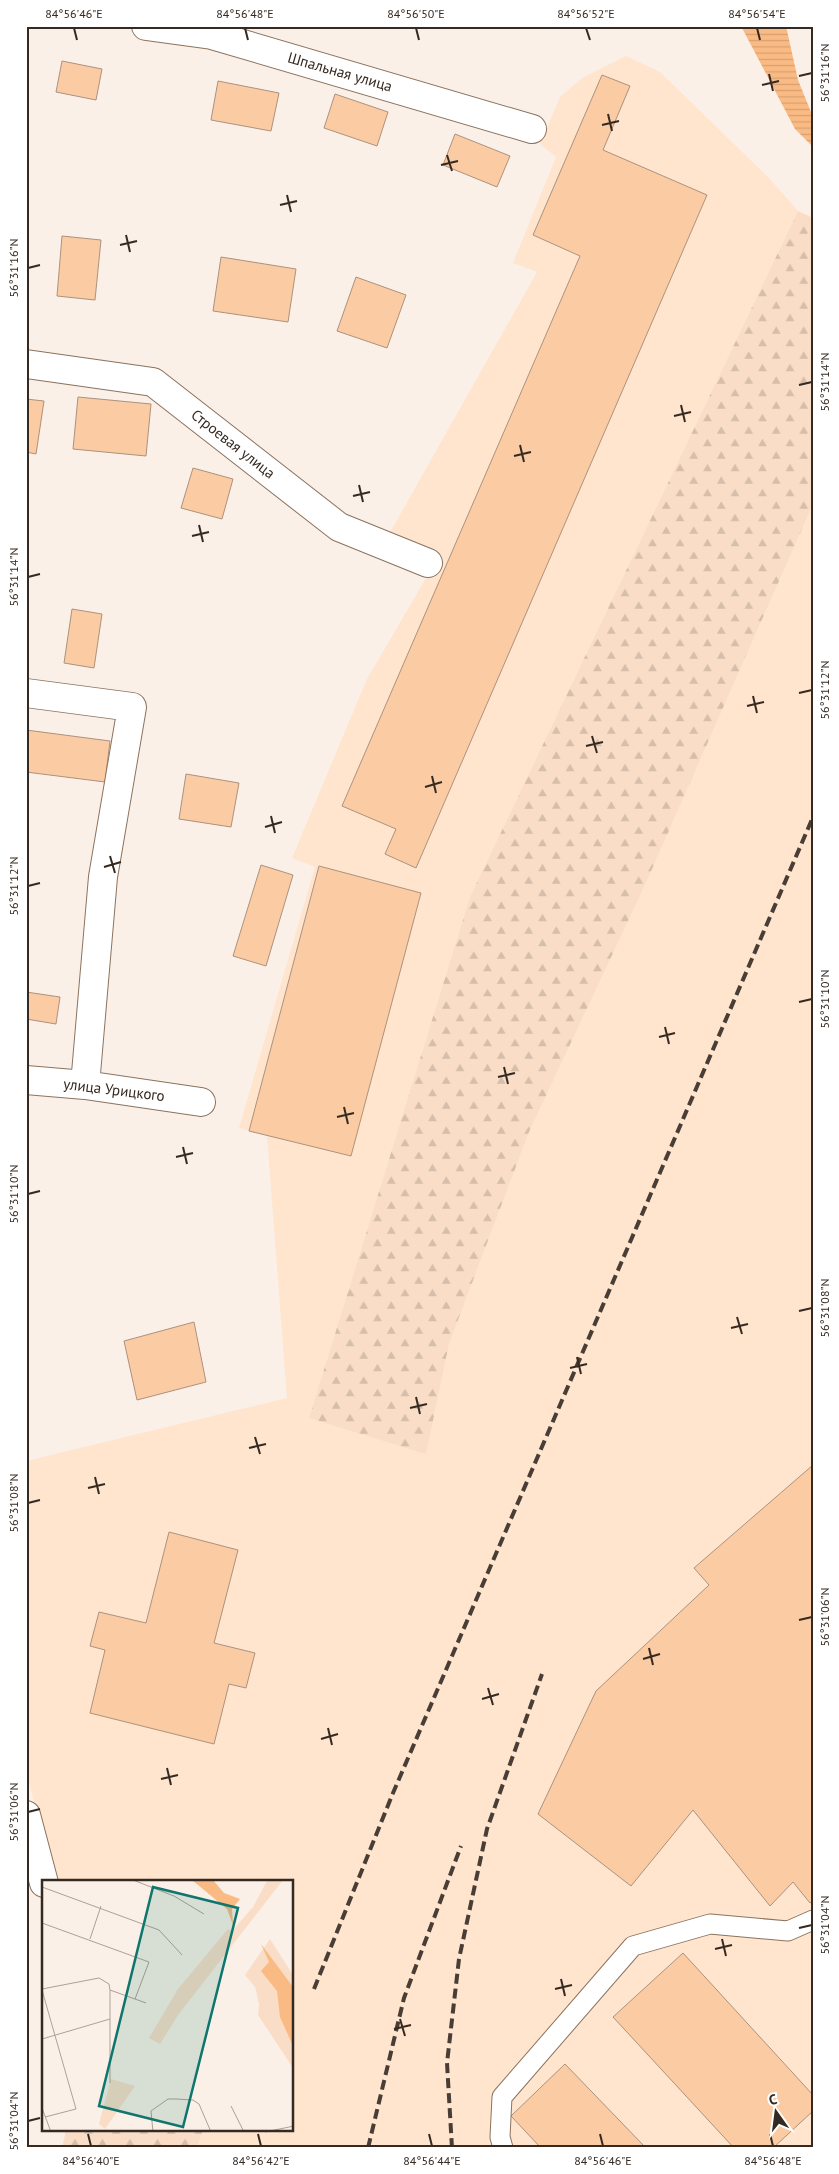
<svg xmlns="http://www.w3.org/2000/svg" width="839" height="2174" viewBox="0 0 839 2174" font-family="'PT Sans',sans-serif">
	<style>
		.built { fill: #ffe4ce }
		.forest { fill: url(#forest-firs) }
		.water { fill: url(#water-rules) }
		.building { fill: #fbcba3; stroke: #ac927e }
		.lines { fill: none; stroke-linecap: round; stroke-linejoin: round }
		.service-casing { stroke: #8b735f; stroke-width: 21 }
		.minor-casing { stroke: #8b735f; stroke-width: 30 }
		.service { stroke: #fff; stroke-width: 19 }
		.minor { stroke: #fff; stroke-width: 28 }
		.rail { stroke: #493e36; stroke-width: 4; stroke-dasharray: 10 5; stroke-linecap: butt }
		.ticks { fill: none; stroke: #352a22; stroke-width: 2 }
		.labels { text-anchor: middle; stroke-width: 5; stroke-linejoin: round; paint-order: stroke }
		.street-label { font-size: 15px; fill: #352a22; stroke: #fff }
		.inset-road { fill: none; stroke: #aca198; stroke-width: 1 }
		.view { fill: #0f766e; fill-opacity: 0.15; stroke: #0f766e; stroke-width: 2.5 }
		.inset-edge { fill: none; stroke: #352a22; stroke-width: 2.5 }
		.neatline { fill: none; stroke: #352a22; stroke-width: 2 }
		.ticks-label { font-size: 12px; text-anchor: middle; fill: #352a22 }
	</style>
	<defs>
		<pattern id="forest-firs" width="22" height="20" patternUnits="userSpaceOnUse" patternTransform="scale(1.25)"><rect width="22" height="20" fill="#f9ddc6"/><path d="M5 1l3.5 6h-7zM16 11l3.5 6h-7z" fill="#d6beaa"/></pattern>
		<pattern id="water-rules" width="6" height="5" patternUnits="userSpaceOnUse" patternTransform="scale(1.25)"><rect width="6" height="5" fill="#faba84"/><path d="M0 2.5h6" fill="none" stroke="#d7a072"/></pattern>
	</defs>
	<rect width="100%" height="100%" fill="#fbf0e7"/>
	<path class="built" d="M 626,56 L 660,72 L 769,178 L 798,211 L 470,897 L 309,1418 L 426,1453 L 449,1344 L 529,1132 L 645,885 L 813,504 L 813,2148 L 197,2148 L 203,2130 L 292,2130 L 292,1882 L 55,1881 L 26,1771 L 26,1461 L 287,1398 L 267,1136 L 239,1128 L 315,867 L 292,858 L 367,679 L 439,556 L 388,536 L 537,272 L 513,263 L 556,157 L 540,144 L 560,97 L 582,78 Z"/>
	<path class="forest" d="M 798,211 L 813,218 L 813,504 L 645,885 L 529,1132 L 449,1344 L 426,1454 L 309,1418 L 470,897 Z
		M 66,2130 L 203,2130 L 197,2148 L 62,2148 Z"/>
	<path class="water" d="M 741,26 L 786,26 L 798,80 L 813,117 L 813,147 L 795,129 Z"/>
	<path class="building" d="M 62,61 L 102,69 L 96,100 L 56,92 Z
		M 602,75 L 630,86 L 603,150 L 707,195 L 416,868 L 385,854 L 396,829 L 342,806 L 580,256 L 533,235 Z
		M 218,81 L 279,93 L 271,131 L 211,120 Z
		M 335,94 L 388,112 L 377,146 L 324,128 Z
		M 455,134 L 510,156 L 497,187 L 443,165 Z
		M 62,236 L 101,240 L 95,300 L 57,296 Z
		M 221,257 L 296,269 L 288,322 L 213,311 Z
		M 356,277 L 406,295 L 387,348 L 337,331 Z
		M 78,397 L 151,404 L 146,456 L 73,449 Z
		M 26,399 L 44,401 L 36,454 L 26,452 Z
		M 193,468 L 233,479 L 222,519 L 181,508 Z
		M 72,609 L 102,614 L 94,668 L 64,663 Z
		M 26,730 L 110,741 L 105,782 L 26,772 Z
		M 186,774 L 239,783 L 231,827 L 179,819 Z
		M 261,865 L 293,875 L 266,966 L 233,956 Z
		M 319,866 L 421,893 L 351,1156 L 249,1131 Z
		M 26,992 L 60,997 L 56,1024 L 26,1019 Z
		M 194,1322 L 206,1382 L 137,1400 L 124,1341 Z
		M 813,1465 L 813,1901 L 810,1903 L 793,1882 L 770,1906 L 693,1810 L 631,1886 L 538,1814 L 596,1691 L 709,1585 L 694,1568 Z
		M 169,1532 L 238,1550 L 214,1643 L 255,1653 L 246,1688 L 229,1684 L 214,1744 L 90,1713 L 105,1650 L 90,1646 L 99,1612 L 146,1623 Z
		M 683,1953 L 813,2095 L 813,2111 L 773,2148 L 734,2148 L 613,2017 Z
		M 565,2064 L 646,2148 L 541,2148 L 511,2116 Z"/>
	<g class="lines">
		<g class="service-casing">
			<path id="service" d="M 503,2148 L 500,2137 L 502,2097 L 633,1946 L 710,1924 L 788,1931 L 813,1920"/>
		</g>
		<g class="minor-casing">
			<path id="minor" d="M 146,26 L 212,35 L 532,129
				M 26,364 L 153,382 L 339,527 L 428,563
				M 26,693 L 132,707 L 103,877 L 85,1085
				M 26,1080 L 85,1085 L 201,1102
				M 26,1815 L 44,1883"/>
		</g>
		<use href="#service" class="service"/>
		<use href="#minor" class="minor"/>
		<path class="rail" d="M 314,1989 L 393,1793 L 813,817
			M 368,2148 L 404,1998 L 461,1846
			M 452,2148 L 447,2063 L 459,1959 L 487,1829 L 542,1674"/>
	</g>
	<path class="ticks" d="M 74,28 L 77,40M 245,28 L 248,40M 416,28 L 419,40M 586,28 L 590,40M 757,28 L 760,40M 769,74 L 773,91M 799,76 L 812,73M 762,85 L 779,81M 608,114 L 612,131M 602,125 L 619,121M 447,155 L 452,171M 441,165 L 458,161M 287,195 L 291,212M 280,205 L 297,201M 126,235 L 130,252M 120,245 L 137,241M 28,268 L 40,265M 799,385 L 812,382M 681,405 L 685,422M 674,416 L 691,412M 520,445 L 524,462M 514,456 L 531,452M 359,485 L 363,502M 353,496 L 370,492M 199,525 L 203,542M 192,536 L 209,532M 28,577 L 40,574M 799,693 L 812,690M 753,696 L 757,713M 747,706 L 764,702M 592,736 L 597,753M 586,746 L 603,742M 432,776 L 436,793M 425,787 L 442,782M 271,816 L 275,833M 265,827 L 282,822M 110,856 L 115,873M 104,867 L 121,862M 28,886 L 40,883M 799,1002 L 812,999M 665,1027 L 669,1044M 659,1037 L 675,1033M 504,1067 L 508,1084M 498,1077 L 515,1073M 344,1107 L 348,1124M 337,1117 L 354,1113M 183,1147 L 187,1164M 176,1157 L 193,1153M 28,1194 L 40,1191M 799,1311 L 812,1308M 737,1317 L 742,1334M 731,1328 L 748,1324M 577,1357 L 581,1374M 570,1368 L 587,1364M 416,1397 L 420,1414M 410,1408 L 427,1404M 255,1437 L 260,1454M 249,1448 L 266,1444M 95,1477 L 99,1494M 88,1488 L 105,1484M 28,1503 L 40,1500M 799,1620 L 812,1617M 649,1648 L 653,1665M 643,1659 L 660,1654M 488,1688 L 493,1705M 482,1699 L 499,1694M 328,1728 L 332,1745M 321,1739 L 338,1734M 167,1768 L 171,1785M 161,1779 L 178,1775M 28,1812 L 40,1809M 799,1928 L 812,1925M 722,1939 L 726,1956M 715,1949 L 732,1945M 561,1979 L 565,1996M 555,1989 L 572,1985M 400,2019 L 405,2036M 394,2029 L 411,2025M 28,2121 L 40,2118M 88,2134 L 91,2146M 258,2134 L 261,2146M 429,2134 L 432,2146M 600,2134 L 603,2146M 770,2134 L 773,2146"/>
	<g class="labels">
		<g class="street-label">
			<text transform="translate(340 72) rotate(16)" y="5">Шпальная улица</text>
			<text transform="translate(233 444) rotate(38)" y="5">Строевая улица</text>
			<text transform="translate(114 1090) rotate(7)" y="5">улица Урицкого</text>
		</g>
	</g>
	<g transform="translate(42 1880)">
		<rect width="251" height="251" fill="#fbf0e7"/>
		<path d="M 241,0 L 136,135 L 118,164 L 107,158 L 136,109 L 186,49 L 190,51 L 211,27 L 225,1 ZM 228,59 L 251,95 L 251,188 L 216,135 L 217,124 L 213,107 L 203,95 ZM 69,199 L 93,206 L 63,249 L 57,244 Z" fill="#f9ddc6"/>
		<path d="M 150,0 L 171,0 L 182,13 L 198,19 L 190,29 L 191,45 L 185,29 ZM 219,64 L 251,107 L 251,166 L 238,137 L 235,111 L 219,91 L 227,82 Z" fill="#faba84"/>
		<path class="inset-road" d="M 91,0 L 132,16 L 162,34M 0,7 L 117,50 L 140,75M 0,43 L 107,82 L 93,119M 48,59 L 59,26M 0,109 L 57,98 L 67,104 L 68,110 L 104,123M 0,110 L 34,229 L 3,237M 68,110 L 68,203M 0,159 L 68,139M 189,226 L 202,252M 0,228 L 9,252M 111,252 L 109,231 L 126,219 L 134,219 L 151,220 L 157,224 L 169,252M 223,252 L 252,246"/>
		<path class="view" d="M 111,7 L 196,28 L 141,247 L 57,226 Z"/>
		<rect width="251" height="251" class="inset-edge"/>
	</g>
	<rect width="839" height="2174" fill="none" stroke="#ffffff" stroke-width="55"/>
	<g transform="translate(776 2112) rotate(346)" stroke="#ffffff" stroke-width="4" paint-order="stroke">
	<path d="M0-4L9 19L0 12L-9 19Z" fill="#352a22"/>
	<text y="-8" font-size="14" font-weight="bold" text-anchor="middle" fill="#352a22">С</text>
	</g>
	<rect x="28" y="28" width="784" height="2118" class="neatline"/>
	<g class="ticks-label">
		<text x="74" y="18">84°56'46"E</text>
		<text x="245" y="18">84°56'48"E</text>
		<text x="416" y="18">84°56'50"E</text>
		<text x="586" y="18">84°56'52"E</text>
		<text x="757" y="18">84°56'54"E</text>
		<text transform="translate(825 73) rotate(-90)" y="4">56°31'16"N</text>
		<text transform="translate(14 268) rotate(-90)" y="4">56°31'16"N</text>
		<text transform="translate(825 382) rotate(-90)" y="4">56°31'14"N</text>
		<text transform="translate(14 577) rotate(-90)" y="4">56°31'14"N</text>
		<text transform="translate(825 690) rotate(-90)" y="4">56°31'12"N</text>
		<text transform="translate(14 886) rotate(-90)" y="4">56°31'12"N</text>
		<text transform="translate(825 999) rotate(-90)" y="4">56°31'10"N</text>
		<text transform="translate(14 1194) rotate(-90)" y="4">56°31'10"N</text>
		<text transform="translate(825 1308) rotate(-90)" y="4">56°31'08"N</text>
		<text transform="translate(14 1503) rotate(-90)" y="4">56°31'08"N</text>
		<text transform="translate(825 1617) rotate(-90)" y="4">56°31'06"N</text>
		<text transform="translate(14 1812) rotate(-90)" y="4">56°31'06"N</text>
		<text transform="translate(825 1925) rotate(-90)" y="4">56°31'04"N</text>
		<text transform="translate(14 2121) rotate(-90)" y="4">56°31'04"N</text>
		<text x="91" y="2165">84°56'40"E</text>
		<text x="261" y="2165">84°56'42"E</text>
		<text x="432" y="2165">84°56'44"E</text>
		<text x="603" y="2165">84°56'46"E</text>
		<text x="773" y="2165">84°56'48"E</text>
	</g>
</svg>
